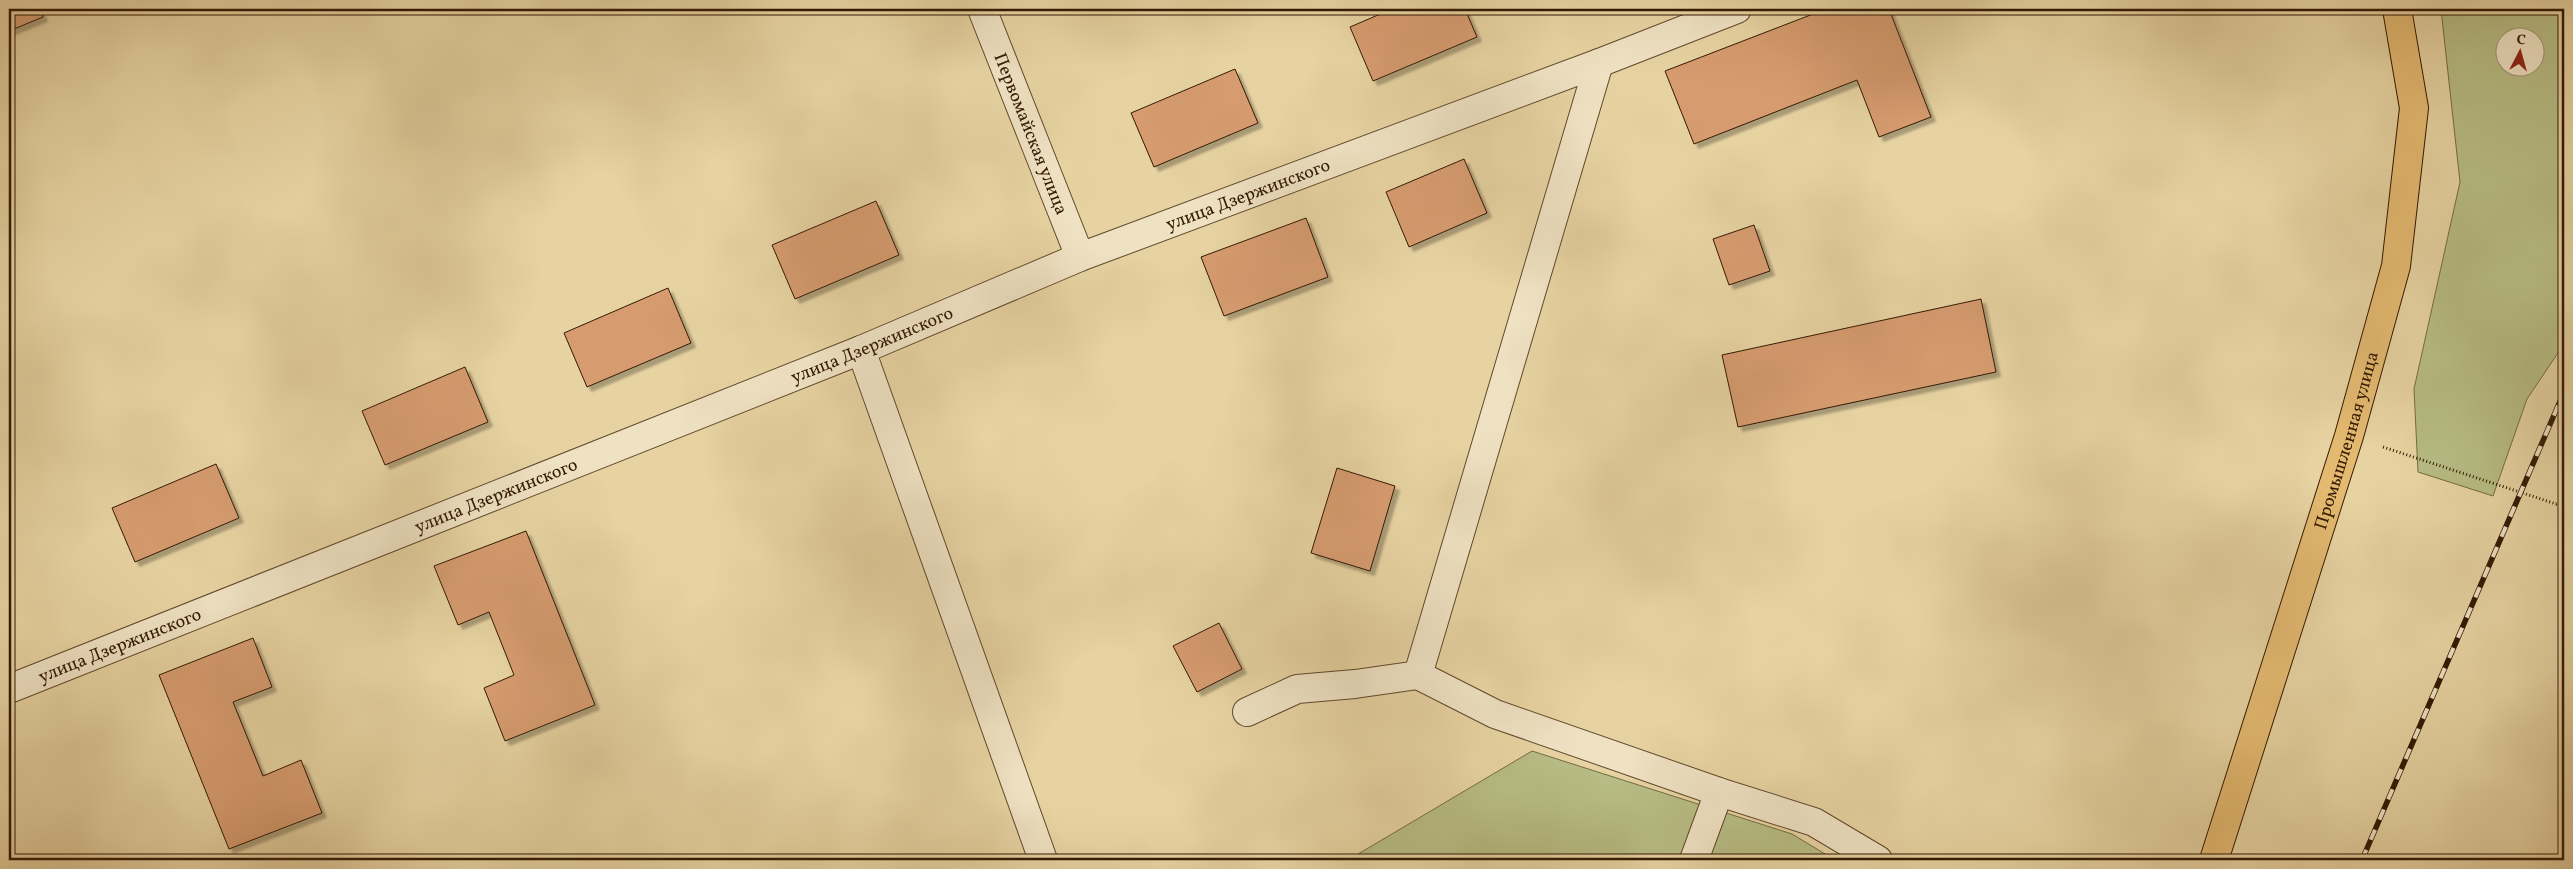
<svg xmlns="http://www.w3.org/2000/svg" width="2573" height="869" viewBox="0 0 2573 869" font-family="Vollkorn,serif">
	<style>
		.green { fill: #b7bc84; stroke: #756a44; fill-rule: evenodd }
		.building { fill: #d69c6f; stroke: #331903; filter: url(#shadow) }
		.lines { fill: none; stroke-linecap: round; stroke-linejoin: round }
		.minor-casing { stroke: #60482b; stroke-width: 30 }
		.major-casing { stroke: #331903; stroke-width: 30 }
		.path { stroke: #331903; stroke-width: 3; stroke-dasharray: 1 2.5; stroke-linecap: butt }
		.minor { stroke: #efe2c3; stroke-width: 28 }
		.major { stroke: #e4ba71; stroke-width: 28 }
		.rail-casing { stroke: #331903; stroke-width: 5.5 }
		.rail { stroke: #efe2c3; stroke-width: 4; stroke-dasharray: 11; stroke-linecap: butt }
		.labels { text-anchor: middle; stroke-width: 4; stroke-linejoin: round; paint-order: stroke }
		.street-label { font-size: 18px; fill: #331903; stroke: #efe2c3 }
	</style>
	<defs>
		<filter id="shadow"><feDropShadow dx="4.5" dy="4.5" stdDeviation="1" flood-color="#0004"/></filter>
	</defs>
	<rect width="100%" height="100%" fill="#e7d3a2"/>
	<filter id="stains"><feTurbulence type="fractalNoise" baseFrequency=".004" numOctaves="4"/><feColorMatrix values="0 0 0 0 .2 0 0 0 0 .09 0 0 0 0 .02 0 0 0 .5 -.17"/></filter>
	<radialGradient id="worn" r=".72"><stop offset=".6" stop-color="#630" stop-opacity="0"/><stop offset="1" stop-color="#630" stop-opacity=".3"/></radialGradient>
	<path class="green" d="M 2441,9 L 2564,9 L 2564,344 L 2527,399 L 2493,496 L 2418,472 L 2414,389 L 2460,182 ZM 2506,38 L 2536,38 L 2536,68 L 2506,68 Z
		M 1532,751 L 1792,834 L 1835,860 L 1348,860 Z"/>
	<path class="building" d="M 9,9 L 40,9 L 43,17 L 9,31 Z
		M 1392,9 L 1465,9 L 1477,37 L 1373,81 L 1350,27 Z
		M 1826,9 L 1889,9 L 1931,117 L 1879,137 L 1857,80 L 1694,144 L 1665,71 Z
		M 1235,69 L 1258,123 L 1154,167 L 1131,113 Z
		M 1464,159 L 1487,213 L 1409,247 L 1386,192 Z
		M 876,201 L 899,255 L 795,299 L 772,245 Z
		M 1306,218 L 1328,277 L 1224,316 L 1201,257 Z
		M 1754,225 L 1770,271 L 1729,285 L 1713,239 Z
		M 668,288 L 691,343 L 587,387 L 564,333 Z
		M 1981,299 L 1996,372 L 1738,427 L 1722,355 Z
		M 465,367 L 488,422 L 385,465 L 362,411 Z
		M 216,464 L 239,518 L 135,562 L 112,508 Z
		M 1337,468 L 1395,486 L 1370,571 L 1311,553 Z
		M 526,531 L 595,705 L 505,741 L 484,688 L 514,675 L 489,612 L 458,625 L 434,566 Z
		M 1219,623 L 1242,669 L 1197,692 L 1173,646 Z
		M 253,638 L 272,687 L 233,702 L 263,776 L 301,760 L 322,813 L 229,849 L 159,675 Z"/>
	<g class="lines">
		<g class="minor-casing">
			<g id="minor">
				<path id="s1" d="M 982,9 L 1080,257"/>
				<path d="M 1599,63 L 1418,675 L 1495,714 L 1719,792 L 1814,822 L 1878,860"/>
				<path d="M 861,350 L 1043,860"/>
				<path id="s2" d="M 9,689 L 861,350 L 1080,257 L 1599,63 L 1737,9"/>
				<path d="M 1247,712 L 1297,689 L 1355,684 L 1418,675"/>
				<path d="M 1694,860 L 1719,792"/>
			</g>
		</g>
		<g class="major-casing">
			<g id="major">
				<path id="s3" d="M 2214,860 L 2349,436 L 2396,266 L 2414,108 L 2397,9"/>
			</g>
		</g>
		<path class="path" d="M 2383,447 L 2556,504 L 2564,501"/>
		<use href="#minor" class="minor"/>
		<use href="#major" class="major"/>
		<g class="rail-casing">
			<path id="rail" d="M 2362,860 L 2564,392"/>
		</g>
		<use href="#rail" class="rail"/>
	</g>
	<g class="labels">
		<g class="street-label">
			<text dy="6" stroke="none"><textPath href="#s1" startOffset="134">Первомайская улица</textPath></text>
			<text dy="6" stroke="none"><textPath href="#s2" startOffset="1334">улица Дзержинского</textPath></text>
			<text dy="6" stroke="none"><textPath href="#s2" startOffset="929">улица Дзержинского</textPath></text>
			<text dy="6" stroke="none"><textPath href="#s3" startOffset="440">Промышленная улица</textPath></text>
			<text dy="6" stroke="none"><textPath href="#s2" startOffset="524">улица Дзержинского</textPath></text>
			<text dy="6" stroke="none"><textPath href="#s2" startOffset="119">улица Дзержинского</textPath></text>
		</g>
	</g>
	<rect width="2573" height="869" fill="none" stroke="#e7d3a2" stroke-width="30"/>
	<rect x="10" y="10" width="2553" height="849" fill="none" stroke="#331903" stroke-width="2.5"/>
	<rect x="15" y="15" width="2543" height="839" fill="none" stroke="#331903"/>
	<g transform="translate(2520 52) rotate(6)"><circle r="24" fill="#efe2c3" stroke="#a49276"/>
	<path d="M0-4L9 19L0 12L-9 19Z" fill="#8f2418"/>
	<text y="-8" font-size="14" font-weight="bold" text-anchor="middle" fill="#331903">С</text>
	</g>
	<rect width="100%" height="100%" filter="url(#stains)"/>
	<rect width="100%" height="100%" fill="url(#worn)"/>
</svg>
